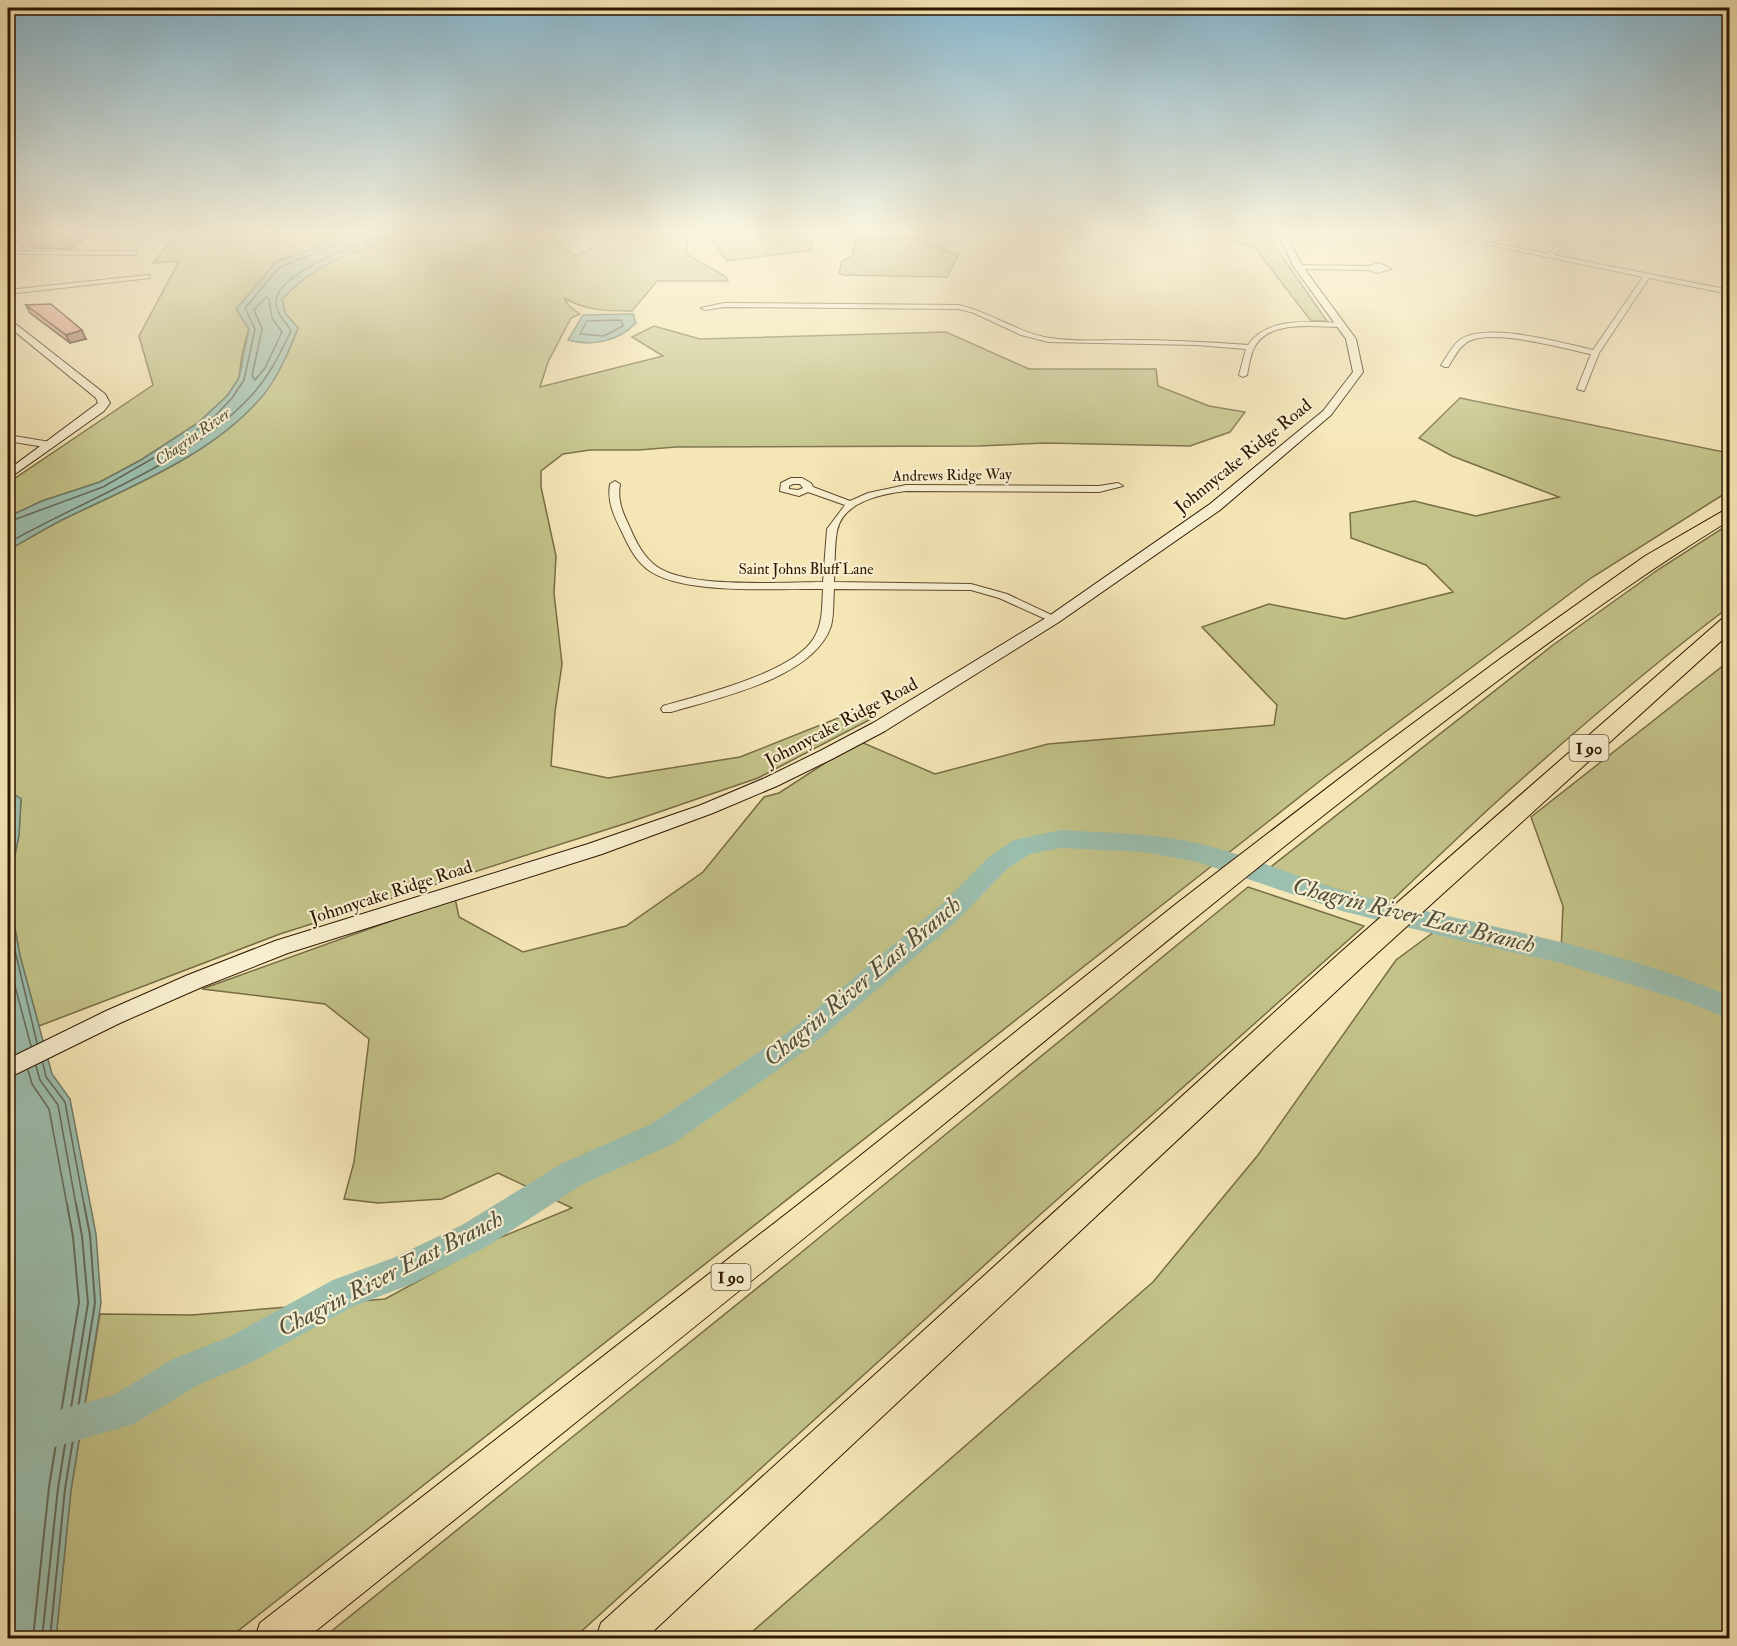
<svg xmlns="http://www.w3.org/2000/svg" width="1737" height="1646" viewBox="0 0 1737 1646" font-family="'IM FELL Double Pica',serif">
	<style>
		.green { fill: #c3c389; stroke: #776c44; stroke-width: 1.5 }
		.water { fill: #9cbfaf; stroke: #6f7b69; stroke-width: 1.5 }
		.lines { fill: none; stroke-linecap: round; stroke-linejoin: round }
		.shore-far1 { stroke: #646a58; stroke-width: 1.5 }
		.shore { stroke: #646a58; stroke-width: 2 }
		.river { fill: #9cbfaf; fill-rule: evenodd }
		.street-casing { stroke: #5e492e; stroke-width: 2 }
		.secondary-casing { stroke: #2b1500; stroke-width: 2 }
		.highway-casing { stroke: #2b1500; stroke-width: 2 }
		.street { fill: #f8efd0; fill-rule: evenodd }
		.secondary { fill: #f8efd0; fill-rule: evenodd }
		.highway { fill: #f5e6b6; fill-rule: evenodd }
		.wall { fill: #bc8371; stroke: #2b1500; stroke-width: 1.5 }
		.shaded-wall { fill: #996a5c; stroke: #2b1500; stroke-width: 1.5 }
		.building { fill: #db9883; stroke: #2b1500; stroke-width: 1.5 }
		.labels { text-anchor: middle; stroke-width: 4.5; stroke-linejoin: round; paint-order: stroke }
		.far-street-label { font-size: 15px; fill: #2b1500; stroke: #f8efd0 }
		.far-water-label { font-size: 16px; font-style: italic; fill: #53503d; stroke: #f8efd0 }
		.shield { fill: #f8efd0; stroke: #68563e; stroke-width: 1.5 }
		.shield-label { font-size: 16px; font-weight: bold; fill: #2b1500 }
		.street-label { font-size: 18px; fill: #2b1500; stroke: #f8efd0 }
		.near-water-label { font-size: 24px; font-style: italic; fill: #53503d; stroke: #f8efd0 }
	</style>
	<rect width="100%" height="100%" fill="#f5e6b6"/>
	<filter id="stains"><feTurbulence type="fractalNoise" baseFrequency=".00333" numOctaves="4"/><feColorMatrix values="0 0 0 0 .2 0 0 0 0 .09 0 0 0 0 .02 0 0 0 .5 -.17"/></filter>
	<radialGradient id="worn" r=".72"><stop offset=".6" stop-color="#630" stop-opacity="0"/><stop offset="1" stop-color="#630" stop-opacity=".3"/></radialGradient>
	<path class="green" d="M 176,234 L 350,234 L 276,262 L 262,280 L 242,354 L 239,378 L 228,395 L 198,423 L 141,460 L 100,482 L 42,501 L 8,517 L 8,483 L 153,385 L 139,336 L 179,261 L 153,263 Z
		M 402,234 L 548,234 L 576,256 L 592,248 L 608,234 L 689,234 L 686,254 L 725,276 L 728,281 L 657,281 L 632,311 C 607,311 587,311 564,298 L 569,306 L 580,314 L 571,318 L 548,362 L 540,387 L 663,356 L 632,337 L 654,326 L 700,339 L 946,332 L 1029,369 L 1156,369 L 1158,386 L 1209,406 L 1245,412 L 1230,432 L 1190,446 L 1046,443 L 979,446 L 676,447 L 638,450 L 590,450 L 563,454 L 541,471 L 541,487 L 556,556 L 554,593 L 562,664 L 555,712 L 551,766 L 608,778 L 740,757 L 878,702 L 873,718 L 758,778 L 627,823 L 280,934 L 39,1026 L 20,956 L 8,890 L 19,835 L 21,800 L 8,790 L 8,550 C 28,539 47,527 68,517 C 133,486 219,451 264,393 C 279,374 290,350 298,328 L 285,313 L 282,299 C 316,262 357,250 402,234 Z
		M 709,234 L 802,234 L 811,241 L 812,250 L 727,261 Z
		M 1216,234 L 1272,234 L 1272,242 L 1327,321 L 1311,321 L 1255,248 Z
		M 856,238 L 917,238 L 958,255 L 947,277 L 844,275 L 839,273 L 842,261 L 852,256 Z
		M 1460,398 L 1729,453 L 1729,491 L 1591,578 L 1325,777 L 229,1638 L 56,1638 L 71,1490 L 100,1314 L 192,1315 L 385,1299 L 494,1240 L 572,1208 L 498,1173 L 442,1199 L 378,1203 L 344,1199 L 354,1162 L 369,1039 L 325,1004 L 202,989 L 455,898 L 459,917 L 523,952 L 626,926 L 703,872 L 764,797 L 779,793 L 859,741 L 935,774 L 1048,744 L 1274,725 L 1277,705 L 1202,627 L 1269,604 L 1345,619 L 1453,592 L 1426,565 L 1351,538 L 1350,513 L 1414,501 L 1476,516 L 1559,497 L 1452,456 L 1419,438 Z
		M 1729,524 L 1729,607 C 1647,669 1569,736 1493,805 C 1457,838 1422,872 1387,905 L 1268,869 L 1553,645 L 1659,569 Z
		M 1729,661 L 1729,1638 L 745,1638 L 1153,1282 L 1258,1155 L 1396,960 L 1442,926 L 1561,952 L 1563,906 L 1531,817 Z
		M 1248,887 L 1364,926 L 1042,1213 L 574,1638 L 323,1638 L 792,1260 Z"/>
	<path class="water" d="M 350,234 L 402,234 C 357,251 316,262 282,299 L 285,313 L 298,328 C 289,350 280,373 265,393 C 216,453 136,484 68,517 C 47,527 28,539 8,550 L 8,517 L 42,501 L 100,482 L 141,460 L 198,423 L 228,395 L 239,378 L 249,329 L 236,309 L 276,262 Z
		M 633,314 L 636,323 C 619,341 592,347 568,340 L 583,315 Z
		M 8,790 L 21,799 L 19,835 L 8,890 L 20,956 L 52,1074 L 70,1099 L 96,1234 L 101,1303 L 71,1490 L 56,1638 L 8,1638 Z"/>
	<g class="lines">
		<path class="shore-far1" d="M 266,297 L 269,299 L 272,318 L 282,332 L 265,368 L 255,380 L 252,376 L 262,329 L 254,310 Z
			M 621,320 L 623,326 L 604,336 L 580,334 L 587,321 Z
			M 8,522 L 103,487 L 183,441 L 215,416 L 232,398 L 244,380 L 255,329 L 245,308 L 280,267 L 343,242 L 347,234
			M 8,543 C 87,498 188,464 250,397 C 268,378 280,354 291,331 C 286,322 276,314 276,303 C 274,273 361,243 385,234
			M 8,797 L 15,804 L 8,860
			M 8,921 L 37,1043
			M 8,960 L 31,1046
			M 43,1063 L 46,1077 L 65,1102 L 84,1205
			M 36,1066 L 40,1080 L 58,1105 L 76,1205
			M 28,1070 L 32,1084 L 49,1109 L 67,1205"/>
		<path class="shore" d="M 33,1638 L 49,1487 L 79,1302 L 73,1237 L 67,1204
			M 42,1638 L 58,1488 L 88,1303 L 82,1236 L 76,1204
			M 50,1638 L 65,1489 L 95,1303 L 90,1235 L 84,1204"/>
		<path class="river" d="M 1061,830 C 1108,833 1155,833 1201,844 C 1257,858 1310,883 1366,897 C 1487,927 1614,947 1730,996 L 1730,1019 L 1687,1002 L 1561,963 L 1462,941 L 1342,911 L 1198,862 L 1143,852 L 1061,848 L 1030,854 L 1007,869 L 958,920 L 810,1047 L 673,1144 L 583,1184 L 486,1247 L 412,1284 L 354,1306 L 250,1363 L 198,1385 L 134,1424 L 44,1450 L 8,1449 L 8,1413 L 44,1414 L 114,1395 L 173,1359 L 227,1338 L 333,1280 L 393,1258 L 462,1225 L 561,1164 L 651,1124 L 790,1031 L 940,906 L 989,857 L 1014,840 Z"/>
		<g class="street-casing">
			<path id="street" d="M 1437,234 L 1448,234 L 1548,254 L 1569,234 L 1575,234 L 1554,255 L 1730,290 L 1730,294 L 1649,278 L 1599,353 L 1584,391 L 1577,389 L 1591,354 C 1561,348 1496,329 1469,341 C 1459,346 1454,358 1448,367 L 1445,367 L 1441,365 C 1447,357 1452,345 1461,339 C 1488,322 1563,343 1593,350 L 1643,277 Z
				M 9,251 L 134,251 L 137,253 L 134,255 L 11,254 Z
				M 1379,263 L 1391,269 L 1377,273 L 1368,270 L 1299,269 L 1296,267 L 1299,265 L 1369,266 Z
				M 148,275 L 150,276 L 150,278 L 8,294 L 8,290 Z
				M 724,303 L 959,305 C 990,312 1018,333 1050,338 C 1076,342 1103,340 1128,340 C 1169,340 1208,342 1248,345 C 1268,316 1311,322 1341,323 L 1345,325 L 1341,327 C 1314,327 1269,319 1254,348 C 1250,356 1249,366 1247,375 L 1243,377 L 1239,375 L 1246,349 L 1196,345 L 1048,342 L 1021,335 L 974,313 L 959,309 L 724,307 L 705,310 L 701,308 Z
				M 8,435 L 50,442 L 55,445 L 50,448 L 8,441 Z
				M 802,478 L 811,483 L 813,487 L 850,501 L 868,493 L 906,485 L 1099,486 L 1118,483 L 1123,486 L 1099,492 L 906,491 C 882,494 843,501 837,531 C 834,547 835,566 834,582 L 971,584 L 1007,594 L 1060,619 L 1058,621 L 1050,621 L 999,598 L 971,590 L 834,589 C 833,600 834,615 831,626 C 814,678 718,698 671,712 L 663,712 L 661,709 L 663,706 C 701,695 793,673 814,638 C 823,623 822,606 823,589 C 779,588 681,596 647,569 C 635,560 628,545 622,532 C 614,516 607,502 610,484 L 615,481 L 620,484 C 617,501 623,513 630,528 C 636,542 643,556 656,566 C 687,589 782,582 823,582 L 827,529 L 845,505 L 808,492 L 799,496 L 780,491 L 781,483 L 791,478 ZM 793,484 L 800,484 L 803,488 L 798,490 L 789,489 L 789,486 Z"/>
		</g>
		<g class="secondary-casing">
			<path id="secondary" d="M 27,234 L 36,234 L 11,258 L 8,259 L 8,252 Z
				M 1281,234 L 1289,234 L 1290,243 L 1303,267 L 1356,339 L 1363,372 L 1331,415 L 1220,510 L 1059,622 L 885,731 L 832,759 L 777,786 L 713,813 L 602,854 L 288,953 L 202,987 L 120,1023 L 8,1078 L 8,1059 L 106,1011 L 188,975 L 275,941 L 588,844 L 701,805 L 765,778 L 820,751 L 873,723 L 1049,616 L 1210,504 L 1323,411 L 1353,372 L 1346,339 L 1294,267 L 1282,243 Z
				M 8,318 L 105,394 L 110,403 L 104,411 L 8,479 L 8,470 L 98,403 L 96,398 L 8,326 Z"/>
		</g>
		<g class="highway-casing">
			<path id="highway" d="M 1730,507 L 1730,520 C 1626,584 1529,656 1433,730 C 1288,841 1148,956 1007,1072 C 776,1263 541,1450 307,1638 L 255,1638 L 260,1623 L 831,1179 L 1176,904 L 1365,759 L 1500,659 L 1645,556 Z
				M 1730,616 L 1730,633 L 1362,967 L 646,1638 L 596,1638 L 601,1623 L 1342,951 L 1723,618 Z"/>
		</g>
		<use href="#street" class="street"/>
		<use href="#secondary" class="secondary"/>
		<use href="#highway" class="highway"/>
	</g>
	<path class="wall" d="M 26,234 L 89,234 L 84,237 L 84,239 L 71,249 L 33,248 Z
		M 26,305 L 86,339 L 70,343 L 30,313 Z"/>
	<path class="shaded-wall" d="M 64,234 L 89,234 L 84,237 L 84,239 L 71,249 Z
		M 82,330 L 86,339 L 70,343 L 66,335 Z"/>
	<path class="building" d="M 51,304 L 82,330 L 66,335 L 26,305 Z"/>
	<linearGradient id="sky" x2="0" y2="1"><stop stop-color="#89b8d1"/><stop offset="0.5" stop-color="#faf4de"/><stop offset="1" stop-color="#faf4de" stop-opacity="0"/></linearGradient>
	<rect width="1737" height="464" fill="url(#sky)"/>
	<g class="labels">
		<g class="far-street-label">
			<text transform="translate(952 475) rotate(-1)" y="5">Andrews Ridge Way</text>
			<text x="806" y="574">Saint Johns Bluff Lane</text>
		</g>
		<g class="far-water-label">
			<text transform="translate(192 436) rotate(-35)" y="6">Chagrin River</text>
		</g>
		<g class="shield">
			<rect x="1569.5" y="735" width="39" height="26" rx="4.5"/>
			<rect x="711.5" y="1264" width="39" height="26" rx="4.5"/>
		</g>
		<g class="shield-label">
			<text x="1589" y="754">I 90</text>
			<text x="731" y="1283">I 90</text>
		</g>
		<g class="street-label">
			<text transform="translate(1243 456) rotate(-39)" y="6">Johnnycake Ridge Road</text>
			<text transform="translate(841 722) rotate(-28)" y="6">Johnnycake Ridge Road</text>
			<text transform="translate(391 892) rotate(-18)" y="6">Johnnycake Ridge Road</text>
		</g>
		<g class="near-water-label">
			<text transform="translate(1414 915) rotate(14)" y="8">Chagrin River East Branch</text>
			<text transform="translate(862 981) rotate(-40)" y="8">Chagrin River East Branch</text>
			<text transform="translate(390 1273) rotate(-27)" y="8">Chagrin River East Branch</text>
		</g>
	</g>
	<rect width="1737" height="1646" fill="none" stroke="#f5e6b6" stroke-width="30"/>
	<rect x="9" y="9" width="1719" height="1628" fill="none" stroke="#2b1500" stroke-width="3"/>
	<rect x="15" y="15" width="1707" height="1616" fill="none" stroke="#2b1500" stroke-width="1.5"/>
	<rect width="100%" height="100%" filter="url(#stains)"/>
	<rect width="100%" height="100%" fill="url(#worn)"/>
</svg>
